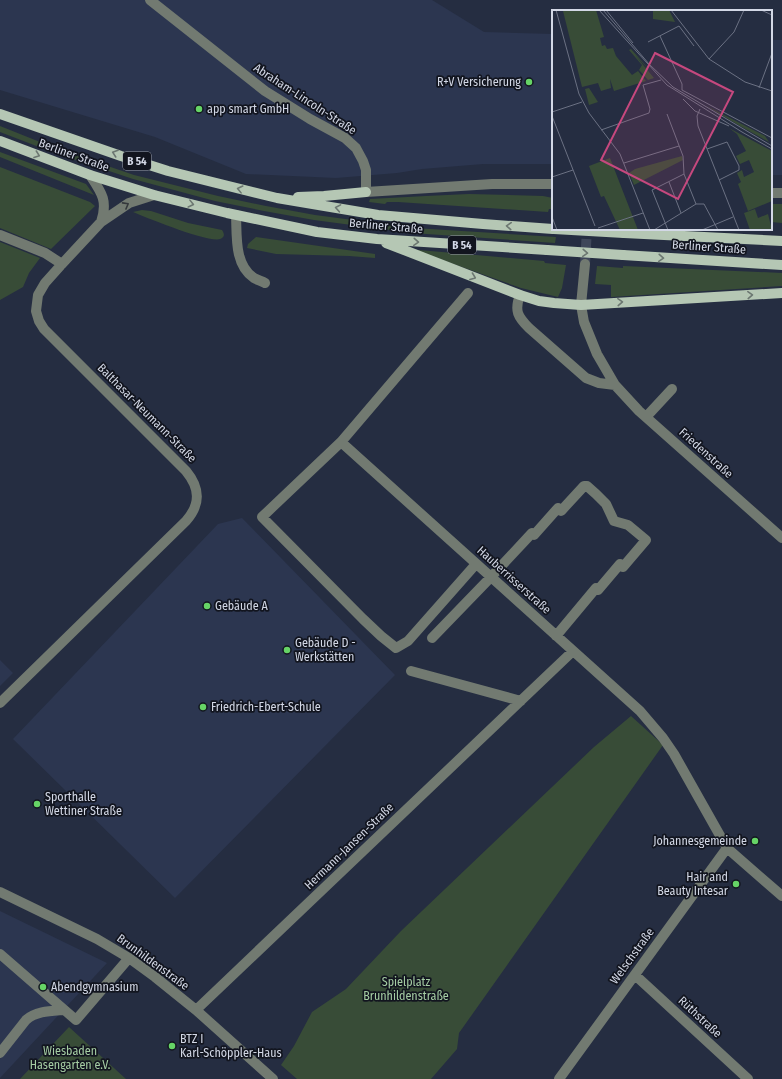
<svg xmlns="http://www.w3.org/2000/svg" width="782" height="1079" viewBox="0 0 782 1079" font-family="'Fira Sans Condensed',sans-serif">
	<style>
		.built { fill: #2c3650 }
		.green { fill: #384c37 }
		.lines { fill: none; stroke-linecap: round; stroke-linejoin: round }
		.minor-tunnel { stroke: #3f475a; stroke-width: 10; stroke-dasharray: 10 5; stroke-linecap: butt }
		.minor { stroke: #727a71; stroke-width: 10 }
		.major { stroke: #b5c7b4; stroke-width: 10 }
		.major-bridge { stroke: #b5c7b4; stroke-width: 10 }
		.oneway { stroke: #6c7771 }
		.oneway2 { stroke: #34383c }
		.poi-dot { fill: #66d466; stroke: #12151f; stroke-width: 1.5 }
		.labels { text-anchor: middle; stroke-width: 3.5; stroke-linejoin: round; paint-order: stroke }
		.shield { fill: #12151f; stroke: #999eaa; stroke-width: 1 }
		.shield-label { font-size: 11px; font-weight: bold; fill: #d3d8e6 }
		.poi-label { font-size: 12px; fill: #d3d8e6; stroke: #12151f; text-anchor: start }
		.street-label { font-size: 12px; fill: #d3d8e6; stroke: #12151f }
		.park-label { font-size: 12px; fill: #a5cda3; stroke: #12151f }
		.inset-road { fill: none; stroke: #6b7183; stroke-width: 1 }
		.view { fill: #c6487e; fill-opacity: 0.15; stroke: #c6487e; stroke-width: 2 }
		.inset-edge { fill: none; stroke: #d3d8e6; stroke-width: 2 }
	</style>
	<rect width="100%" height="100%" fill="#252d41"/>
	<path class="built" d="M 0,0 L 432,0 L 484,32 L 553,34 L 553,164 L 483,164 L 422,169 L 397,173 L 336,178 L 246,174 L 155,137 L 0,90 Z
		M 771,40 L 782,40 L 782,175 L 771,175 Z
		M 242,518 L 395,675 L 175,898 L 13,739 L 218,524 Z
		M 0,660 L 13,673 L 0,686 Z
		M 0,911 L 107,963 L 0,1078 Z"/>
	<path class="green" d="M 0,126 L 55,148 L 134,175 L 218,196 L 266,206 L 315,215 L 414,228 L 556,237 L 555,243 L 412,233 L 314,220 L 264,211 L 215,201 L 133,179 L 52,152 L 0,132 Z
		M 0,152 L 86,184 L 94,195 L 0,157 Z
		M 0,167 L 90,202 L 95,206 L 51,249 L 0,228 Z
		M 469,194 L 543,196 L 553,198 L 553,209 L 549,209 L 548,212 L 398,202 L 387,202 L 385,204 L 369,202 L 370,199 L 426,196 Z
		M 771,204 L 782,204 L 782,223 L 771,222 Z
		M 142,210 L 151,211 L 188,223 L 222,230 C 224,233 225,236 222,238 C 215,246 145,217 133,212 Z
		M 256,237 L 375,254 L 375,258 L 349,256 L 276,254 L 247,248 L 248,244 Z
		M 0,242 L 40,258 L 29,273 L 23,287 L 0,300 Z
		M 419,250 L 544,261 L 545,263 L 566,265 L 562,288 L 558,297 L 521,288 L 417,251 Z
		M 597,266 L 623,268 L 623,266 L 782,273 L 782,286 L 611,297 L 611,285 L 595,284 Z
		M 631,716 L 663,745 L 459,1033 L 457,1049 L 431,1079 L 297,1079 L 281,1065 L 294,1046 L 312,1012 L 346,989 L 401,931 L 594,747 Z
		M 69,1027 L 126,1079 L 20,1079 Z"/>
	<g class="lines">
		<path class="minor-tunnel" d="M 585,264 L 587,229"/>
		<path class="minor" d="M 150,0 L 265,91 L 310,119 L 345,138 L 356,148 L 363,161 L 366,170 L 366,192 L 492,184 L 553,184
			M 90,175 C 102,193 108,201 101,222
			M 771,193 L 782,193
			M 236,215 C 237,235 234,265 254,278 C 257,280 262,281 265,283
			M 0,235 L 45,253 L 62,264
			M 585,264 L 581,305 L 584,322 L 597,354 L 615,385 L 639,411 L 782,538
			M 468,293 L 341,442 L 262,517 L 363,619 L 381,636 L 396,648 L 408,641 L 476,564
			M 520,295 C 514,311 518,317 529,328 L 586,378 L 599,383 L 615,385
			M 646,417 L 672,389
			M 341,442 L 640,711 L 663,738 L 674,754 L 727,848 L 782,896
			M 432,638 L 491,577 L 532,533 L 534,535 L 558,508 L 561,511 L 584,486 L 587,486 L 596,494 L 606,504 L 614,521 L 628,525 L 646,540 L 623,567 L 620,564 L 598,590 L 596,588 L 556,636
			M 411,671 L 521,701
			M 0,703 L 186,521 C 201,504 200,488 186,471 L 44,329 L 39,321 L 36,311 L 38,295 L 45,283 L 62,264 L 101,222 L 129,203 L 154,195
			M 0,892 L 97,939 L 129,958 L 155,977 L 196,1010 L 273,1079
			M 0,954 L 76,1020 L 129,958
			M 635,975 L 748,1079
			M 196,1010 L 573,651
			M 0,1053 L 26,1020 C 36,1011 51,1011 64,1010
			M 559,1079 L 727,848"/>
		<path class="major" d="M 0,114 L 121,156 L 168,171 L 277,198 L 378,215 L 483,224 L 553,229
			M 0,141 L 90,175 L 154,195 L 227,213 L 317,232 L 377,239 L 547,250
			M 298,197 L 324,196 L 366,192
			M 624,233 L 782,241
			M 386,243 L 520,295 L 539,301 L 554,303 L 581,305 L 782,293
			M 623,255 L 782,265"/>
		<path class="major-bridge" d="M 554,229 L 624,233
			M 547,250 L 623,255"/>
	</g>
	<defs><path id="oneway-chevron" d="M-2-3.5L2.5 0L-2 3.5" fill="none" stroke-width="1.6" stroke-linecap="round" stroke-linejoin="round"/></defs>
	<g class="oneway">
		<use href="#oneway-chevron" transform="translate(115 153) rotate(-161)"/>
		<use href="#oneway-chevron" transform="translate(37 155) rotate(20)"/>
		<use href="#oneway-chevron" transform="translate(240 189) rotate(-166)"/>
		<use href="#oneway-chevron" transform="translate(191 204) rotate(14)"/>
		<use href="#oneway-chevron" transform="translate(338 208) rotate(-170)"/>
		<use href="#oneway-chevron" transform="translate(509 226) rotate(-176)"/>
		<use href="#oneway-chevron" transform="translate(416 242) rotate(4)"/>
		<use href="#oneway-chevron" transform="translate(585 253) rotate(4)"/>
		<use href="#oneway-chevron" transform="translate(661 258) rotate(4)"/>
		<use href="#oneway-chevron" transform="translate(473 277) rotate(21)"/>
		<use href="#oneway-chevron" transform="translate(750 295) rotate(-3)"/>
		<use href="#oneway-chevron" transform="translate(620 302) rotate(-3)"/>
	</g>
	<use class="oneway2" href="#oneway-chevron" transform="translate(126 205) rotate(-29)"/>
	<g class="poi-dot">
		<circle cx="529" cy="82" r="4"/>
		<circle cx="199" cy="109" r="4"/>
		<circle cx="207" cy="606" r="4"/>
		<circle cx="287" cy="650" r="4"/>
		<circle cx="203" cy="707" r="4"/>
		<circle cx="37" cy="804" r="4"/>
		<circle cx="755" cy="841" r="4"/>
		<circle cx="736" cy="884" r="4"/>
		<circle cx="43" cy="987" r="4"/>
		<circle cx="172" cy="1046" r="4"/>
	</g>
	<g class="labels">
		<g class="shield">
			<rect x="123" y="152" width="28" height="18" rx="3"/>
			<rect x="448" y="236" width="28" height="18" rx="3"/>
		</g>
		<g class="shield-label">
			<text x="137" y="165">B 54</text>
			<text x="462" y="249">B 54</text>
		</g>
		<g class="poi-label">
			<text x="521" y="86" text-anchor="end">R+V Versicherung</text>
			<text x="207" y="113">app smart GmbH</text>
			<text x="215" y="610">Gebäude A</text>
			<text x="295" y="647">Gebäude D -<tspan x="295" dy="14">Werkstätten</tspan></text>
			<text x="211" y="711">Friedrich-Ebert-Schule</text>
			<text x="45" y="801">Sporthalle<tspan x="45" dy="14">Wettiner Straße</tspan></text>
			<text x="747" y="845" text-anchor="end">Johannesgemeinde</text>
			<text x="728" y="881" text-anchor="end">Hair and<tspan x="728" dy="14">Beauty Intesar</tspan></text>
			<text x="51" y="991">Abendgymnasium</text>
			<text x="180" y="1043">BTZ I<tspan x="180" dy="14">Karl-Schöppler-Haus</tspan></text>
		</g>
		<g class="street-label">
			<text transform="translate(305 99) rotate(33)" y="4">Abraham-Lincoln-Straße</text>
			<text transform="translate(74 155) rotate(20)" y="4">Berliner Straße</text>
			<text transform="translate(386 226) rotate(5)" y="4">Berliner Straße</text>
			<text transform="translate(709 247) rotate(4)" y="4">Berliner Straße</text>
			<text transform="translate(147 413) rotate(45)" y="4">Balthasar-Neumann-Straße</text>
			<text transform="translate(706 453) rotate(42)" y="4">Friedenstraße</text>
			<text transform="translate(514 580) rotate(42)" y="4">Hauberrisserstraße</text>
			<text transform="translate(349 846) rotate(-44)" y="4">Hermann-Jansen-Straße</text>
			<text transform="translate(632 956) rotate(-54)" y="4">Welschstraße</text>
			<text transform="translate(153 962) rotate(36)" y="4">Brunhildenstraße</text>
			<text transform="translate(700 1017) rotate(43)" y="4">Rüthstraße</text>
		</g>
		<g class="park-label">
			<text x="406" y="986">Spielplatz<tspan x="406" dy="14">Brunhildenstraße</tspan></text>
			<text x="70" y="1055">Wiesbaden<tspan x="70" dy="14">Hasengarten e.V.</tspan></text>
		</g>
	</g>
	<g transform="translate(552 10)">
		<rect width="220" height="220" fill="#252d41"/>
		<path d="M 44,0 L 52,27 L 48,28 L 50,36 L 53,35 L 55,39 L 61,38 L 64,46 L 80,65 L 86,61 L 94,71 L 62,81 L 58,69 L 59,78 L 49,81 L 46,73 L 30,77 L 11,1 ZM 101,0 L 117,0 L 123,12 L 101,9 ZM 79,39 L 102,65 L 83,45 L 102,68 L 96,70 L 87,60 L 90,55 L 77,40 ZM 37,78 L 46,92 L 37,95 L 33,79 ZM 153,95 L 213,126 L 217,132 L 188,116 ZM 177,118 L 220,141 L 220,191 L 196,201 L 186,174 L 189,172 L 185,163 L 190,160 L 192,167 L 202,162 L 197,150 L 188,154 L 184,146 L 194,141 L 185,124 ZM 130,146 L 131,150 L 82,175 L 77,163 L 83,159 ZM 58,148 L 70,179 L 86,220 L 68,220 L 52,186 L 49,187 L 37,156 ZM 203,199 L 206,208 L 216,204 L 220,220 L 198,220 L 192,203 Z" fill="#384c37"/>
		<path class="inset-road" d="M 4,0 L 27,84 L 37,103 L 68,144 L 98,220M 47,0 L 115,75 L 190,122M 51,0 L 97,54 L 121,77 L 220,136M 54,0 L 81,33M 119,0 L 157,49 L 193,72 L 220,81M 209,0 L 220,5M 108,26 L 130,74 L 130,80 L 220,128M 96,32 L 127,16 L 142,36M 157,49 L 182,22 L 192,0M 207,78 L 220,43M 131,89 L 143,101 L 177,116M 148,99 L 145,106 L 146,116 L 187,220M 0,102 L 30,92M 115,104 L 131,146 L 132,164 L 144,194M 0,106 L 43,216M 49,120 L 97,103 L 98,99 L 91,75 L 109,70M 190,122 L 220,139M 155,139 L 175,132 L 187,156 L 187,160 L 167,170M 72,153 L 127,136M 0,167 L 21,160M 117,172 L 129,203M 0,207 L 5,220M 46,218 L 91,203M 102,220 L 144,194 L 152,194 L 166,220M 116,220 L 100,180 L 132,164M 150,220 L 181,207"/>
		<path class="view" d="M 103,43 L 181,82 L 126,189 L 49,150 Z"/>
		<rect width="220" height="220" class="inset-edge"/>
	</g>
</svg>
